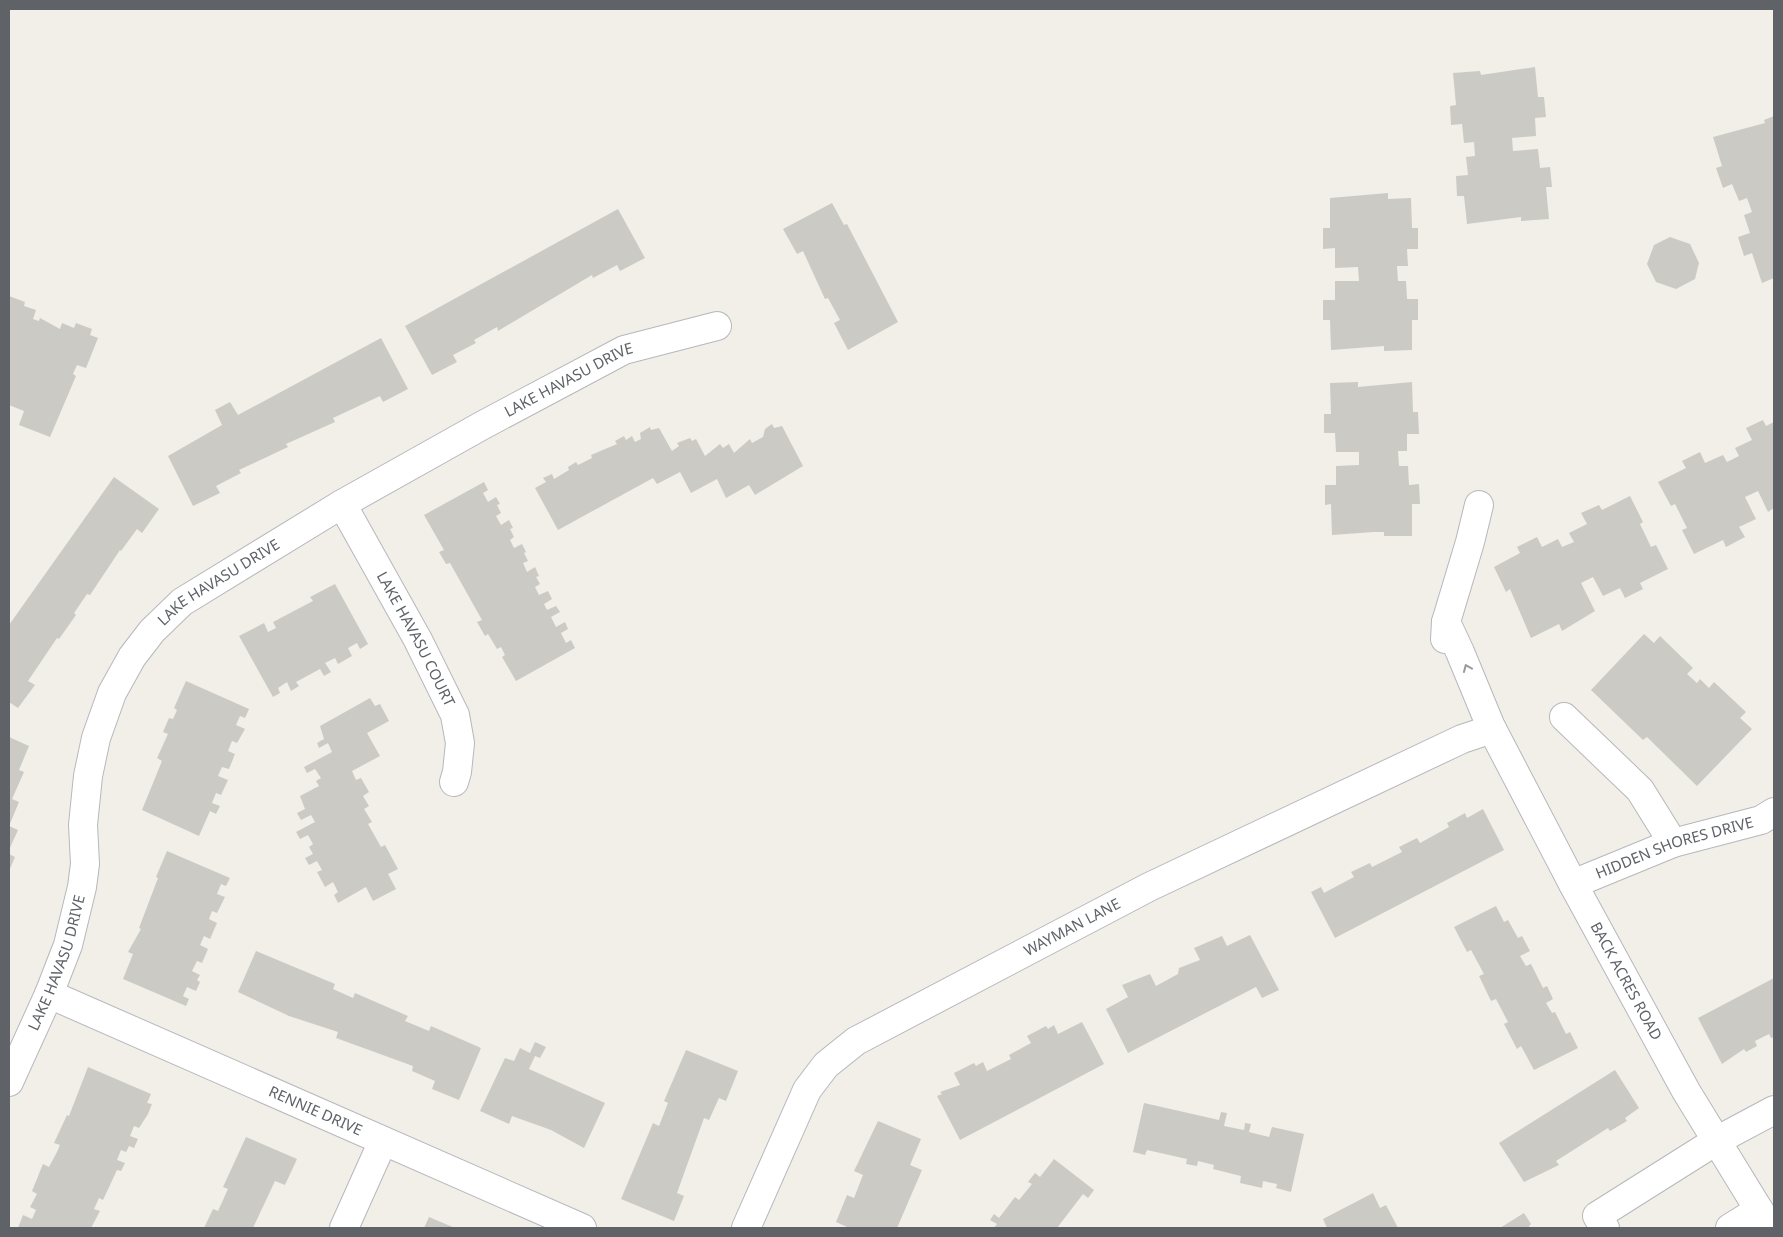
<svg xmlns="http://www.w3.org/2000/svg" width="1783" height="1237" viewBox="0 0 1783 1237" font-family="'Noto Sans',sans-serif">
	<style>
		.building { fill: #cccac5 }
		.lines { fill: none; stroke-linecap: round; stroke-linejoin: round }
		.minor-casing { stroke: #b5b8bc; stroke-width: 30 }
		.minor { stroke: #fff; stroke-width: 28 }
		.oneway { stroke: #979a9d }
		.labels { text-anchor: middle; stroke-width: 5; stroke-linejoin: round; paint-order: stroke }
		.street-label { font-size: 15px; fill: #5f6368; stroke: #fff }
	</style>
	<rect width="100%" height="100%" fill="#f1efe8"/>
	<path class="building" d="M 1535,67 L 1538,97 L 1544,97 L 1546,117 L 1535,118 L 1536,136 L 1512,138 L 1513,151 L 1538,149 L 1540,168 L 1550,167 L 1552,187 L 1546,187 L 1549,219 L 1521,221 L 1521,217 L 1467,224 L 1464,196 L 1457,196 L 1456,176 L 1468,175 L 1466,157 L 1475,156 L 1474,142 L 1464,143 L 1462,124 L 1451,125 L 1450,106 L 1456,105 L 1453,73 L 1480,71 L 1481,75 Z
		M 1774,116 L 1774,278 L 1762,283 L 1752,253 L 1744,256 L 1738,237 L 1750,233 L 1744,215 L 1752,212 L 1747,198 L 1739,201 L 1732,184 L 1723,188 L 1716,168 L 1722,166 L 1713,137 L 1765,123 L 1764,120 Z
		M 1388,193 L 1388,199 L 1411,198 L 1412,228 L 1418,228 L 1418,249 L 1407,249 L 1408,266 L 1397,266 L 1398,281 L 1406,281 L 1407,299 L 1418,299 L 1418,320 L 1412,320 L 1412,350 L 1384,351 L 1384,346 L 1331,350 L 1330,320 L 1323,320 L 1323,300 L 1335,300 L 1335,281 L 1359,281 L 1358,267 L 1335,268 L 1335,248 L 1323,249 L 1323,228 L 1330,228 L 1330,198 Z
		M 832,203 L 844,225 L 847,224 L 898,322 L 848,350 L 834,323 L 840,320 L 828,298 L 825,299 L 803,251 L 797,254 L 783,229 Z
		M 618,209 L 645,258 L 620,271 L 617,265 L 593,278 L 592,275 L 498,331 L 497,327 L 474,340 L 476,343 L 453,355 L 457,362 L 432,375 L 405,326 Z
		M 1670,237 L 1690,244 L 1699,263 L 1695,279 L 1676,289 L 1656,282 L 1647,264 L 1654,245 Z
		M 9,296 L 25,302 L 24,306 L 36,310 L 33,319 L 39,321 L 40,318 L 60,329 L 62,323 L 74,328 L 76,323 L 92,329 L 90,335 L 98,338 L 86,368 L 77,365 L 73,374 L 76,376 L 50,437 L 19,425 L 24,411 L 9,405 Z
		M 381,338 L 408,389 L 383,402 L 380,396 L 333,418 L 335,422 L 286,444 L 288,447 L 239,470 L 241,473 L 216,486 L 220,493 L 193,506 L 168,456 L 222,425 L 215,410 L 230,402 L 238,415 Z
		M 1358,382 L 1358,387 L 1412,382 L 1413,412 L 1418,412 L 1419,434 L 1407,434 L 1407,451 L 1398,451 L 1399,466 L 1408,466 L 1409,485 L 1419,484 L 1420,504 L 1412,504 L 1412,536 L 1384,536 L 1384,532 L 1374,532 L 1332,535 L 1331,504 L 1325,505 L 1325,485 L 1336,485 L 1336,466 L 1359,465 L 1359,452 L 1336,452 L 1335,433 L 1324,433 L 1324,414 L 1331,414 L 1330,383 Z
		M 1763,420 L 1766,426 L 1774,422 L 1774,508 L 1768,512 L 1758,491 L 1745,497 L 1756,519 L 1739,527 L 1745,537 L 1726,547 L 1723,540 L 1694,554 L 1682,530 L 1687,528 L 1675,504 L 1671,506 L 1658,482 L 1686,468 L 1682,461 L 1700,452 L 1705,463 L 1723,455 L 1727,462 L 1739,456 L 1735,448 L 1752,440 L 1746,428 Z
		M 772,424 L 774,428 L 782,426 L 803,466 L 755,495 L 749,485 L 726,498 L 717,479 L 691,493 L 680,472 L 657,484 L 653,478 L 558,530 L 535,488 L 546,482 L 543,478 L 552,474 L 554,479 L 569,470 L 568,467 L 576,462 L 578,465 L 592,458 L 591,455 L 617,444 L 615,441 L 624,436 L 626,440 L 632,436 L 635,442 L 641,439 L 640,433 L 650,427 L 651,430 L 659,428 L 672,451 L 679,446 L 677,443 L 690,438 L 692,441 L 696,439 L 705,456 L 720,444 L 723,448 L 729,444 L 734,453 L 750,439 L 752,443 L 763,437 L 765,429 Z
		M 114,477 L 159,509 L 142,533 L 137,529 L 121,551 L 120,550 L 90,595 L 87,594 L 74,613 L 76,615 L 59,639 L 57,638 L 28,681 L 35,685 L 18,708 L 9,702 L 9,625 Z
		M 484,482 L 488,490 L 483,493 L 488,502 L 496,497 L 500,504 L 497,505 L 501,513 L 496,516 L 501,525 L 509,520 L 513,528 L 510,529 L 514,537 L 510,540 L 514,548 L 522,544 L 526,552 L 524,553 L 528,561 L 523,563 L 527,572 L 535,567 L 539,576 L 536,577 L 540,584 L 535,587 L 539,595 L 548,591 L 552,599 L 544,604 L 547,610 L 556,606 L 560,612 L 551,617 L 556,627 L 565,622 L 568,629 L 561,633 L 566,643 L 571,640 L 575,648 L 516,681 L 502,657 L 505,655 L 501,647 L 497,649 L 488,634 L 485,636 L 477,622 L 482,620 L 450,563 L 446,564 L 439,552 L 444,550 L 424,515 Z
		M 1630,496 L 1643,522 L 1640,524 L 1651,547 L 1656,545 L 1668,569 L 1640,583 L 1643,589 L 1625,598 L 1620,588 L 1603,596 L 1593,577 L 1581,583 L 1595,611 L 1562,631 L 1559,624 L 1531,638 L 1510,589 L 1506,592 L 1494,567 L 1520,553 L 1517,547 L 1537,537 L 1542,547 L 1558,539 L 1562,547 L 1574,542 L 1569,533 L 1587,524 L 1581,513 L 1599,505 L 1602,510 Z
		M 335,584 L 368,644 L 360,649 L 357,643 L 348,648 L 352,656 L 338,664 L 335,658 L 325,663 L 331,672 L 324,676 L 320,669 L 296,682 L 299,686 L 291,691 L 287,682 L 278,688 L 280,693 L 273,697 L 239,636 L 264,623 L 268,632 L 276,628 L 273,622 L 313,601 L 310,597 Z
		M 1644,634 L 1654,643 L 1660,636 L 1693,668 L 1687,674 L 1697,683 L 1700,679 L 1709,688 L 1714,682 L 1746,712 L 1740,718 L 1752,729 L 1697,786 L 1647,737 L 1643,740 L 1591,690 Z
		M 186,681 L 249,709 L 245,718 L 240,716 L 236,725 L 245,729 L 237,743 L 232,741 L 228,751 L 235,754 L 229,769 L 222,767 L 218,776 L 228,780 L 221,795 L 216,793 L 212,803 L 220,806 L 216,814 L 210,811 L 199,836 L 142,810 L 162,761 L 157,758 L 168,734 L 163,732 L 169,718 L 173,719 L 177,710 L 174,708 Z
		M 370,698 L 375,706 L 380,704 L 389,721 L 367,733 L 380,756 L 352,771 L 356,780 L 361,778 L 369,792 L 363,796 L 369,806 L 364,809 L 372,822 L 368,824 L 381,847 L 385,845 L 398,869 L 388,874 L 396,889 L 373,901 L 366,887 L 338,903 L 334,895 L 338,892 L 333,882 L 325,887 L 317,872 L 322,870 L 317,861 L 309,865 L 305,858 L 313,854 L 309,847 L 313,844 L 308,835 L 300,839 L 296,832 L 315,822 L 311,815 L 301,820 L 297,813 L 305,809 L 300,796 L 319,786 L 316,781 L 321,778 L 315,769 L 307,773 L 304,767 L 332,752 L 328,743 L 319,748 L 317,743 L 324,739 L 320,726 Z
		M 9,737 L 29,746 L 19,770 L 24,772 L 12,799 L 19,802 L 9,826 L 18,830 L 9,850 Z
		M 1483,809 L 1504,850 L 1335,938 L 1311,892 L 1321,887 L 1324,893 L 1354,877 L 1351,872 L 1370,863 L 1372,867 L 1402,852 L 1399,847 L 1417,838 L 1420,843 L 1449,827 L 1447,823 L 1465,813 L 1467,818 Z
		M 167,851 L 230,878 L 226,886 L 221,884 L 217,894 L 225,897 L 217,913 L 212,911 L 209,919 L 217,923 L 210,939 L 204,936 L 200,945 L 208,949 L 202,963 L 197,961 L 192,971 L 200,975 L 197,980 L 200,982 L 196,991 L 187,987 L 183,996 L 189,999 L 186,1006 L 123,979 L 133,954 L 128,952 L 141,929 L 139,928 L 158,878 L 156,877 Z
		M 9,854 L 15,857 L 9,871 Z
		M 1496,906 L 1504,922 L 1508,920 L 1518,938 L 1522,936 L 1530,951 L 1520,956 L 1526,966 L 1531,964 L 1543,988 L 1547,986 L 1553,999 L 1546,1003 L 1552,1013 L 1555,1012 L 1566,1034 L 1570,1032 L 1578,1048 L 1534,1070 L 1521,1046 L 1517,1049 L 1504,1024 L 1508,1022 L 1496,999 L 1491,1001 L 1479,976 L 1484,974 L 1471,950 L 1467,952 L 1454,927 Z
		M 1250,935 L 1279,990 L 1262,998 L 1256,987 L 1128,1053 L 1106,1009 L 1128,997 L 1122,985 L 1150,974 L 1156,986 L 1178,974 L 1179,968 L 1200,960 L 1194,948 L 1222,936 L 1227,946 Z
		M 256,951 L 335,984 L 333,989 L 353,998 L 355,993 L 408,1016 L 405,1021 L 429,1031 L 431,1026 L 481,1048 L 459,1100 L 432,1089 L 435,1081 L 412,1071 L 413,1066 L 336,1038 L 338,1032 L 289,1016 L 238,992 Z
		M 1774,978 L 1774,1037 L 1771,1038 L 1769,1034 L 1755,1041 L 1757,1046 L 1746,1052 L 1744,1049 L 1722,1064 L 1698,1018 Z
		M 1082,1022 L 1104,1064 L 960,1140 L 937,1096 L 942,1094 L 940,1092 L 960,1085 L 954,1073 L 974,1063 L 976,1066 L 983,1062 L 987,1071 L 1011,1059 L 1009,1055 L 1031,1043 L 1027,1036 L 1046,1026 L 1048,1029 L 1054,1025 L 1058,1034 Z
		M 535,1042 L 546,1047 L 540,1058 L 535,1056 L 529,1069 L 605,1103 L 584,1148 L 551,1130 L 512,1116 L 509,1124 L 480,1111 L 505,1058 L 514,1061 L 520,1048 L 530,1053 Z
		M 686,1050 L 738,1071 L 726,1101 L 719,1098 L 709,1120 L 704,1118 L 677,1193 L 684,1196 L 674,1221 L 621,1199 L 653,1123 L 659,1126 L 668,1103 L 664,1101 Z
		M 88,1067 L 151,1094 L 147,1103 L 152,1104 L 148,1114 L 139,1128 L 134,1126 L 130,1136 L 138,1139 L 134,1148 L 129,1146 L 126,1152 L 121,1150 L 117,1160 L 125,1163 L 121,1171 L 117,1170 L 103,1200 L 99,1198 L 94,1209 L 100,1211 L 91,1228 L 18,1228 L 23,1215 L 32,1219 L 36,1210 L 30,1207 L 37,1194 L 32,1191 L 43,1164 L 49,1167 L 57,1152 L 60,1145 L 54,1143 L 67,1115 L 69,1116 Z
		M 1615,1070 L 1639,1108 L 1625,1118 L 1627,1121 L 1610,1131 L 1608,1128 L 1556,1161 L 1559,1165 L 1524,1182 L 1499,1143 Z
		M 1144,1103 L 1219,1120 L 1221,1112 L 1227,1113 L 1224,1126 L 1244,1130 L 1245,1123 L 1251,1124 L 1249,1132 L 1269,1137 L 1272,1127 L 1304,1134 L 1291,1192 L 1276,1188 L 1277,1184 L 1263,1181 L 1262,1188 L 1240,1183 L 1241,1176 L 1213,1169 L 1214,1165 L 1198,1161 L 1197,1166 L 1186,1164 L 1187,1159 L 1147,1150 L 1145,1155 L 1133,1152 Z
		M 878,1121 L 921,1139 L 910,1165 L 922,1170 L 897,1228 L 847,1228 L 847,1227 L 836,1222 L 847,1195 L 854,1198 L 863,1175 L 854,1171 Z
		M 246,1137 L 297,1159 L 285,1185 L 275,1181 L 253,1228 L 204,1228 L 213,1209 L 218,1211 L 228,1189 L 223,1187 Z
		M 1054,1159 L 1094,1190 L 1088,1198 L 1083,1194 L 1057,1228 L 994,1228 L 997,1224 L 990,1220 L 994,1214 L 999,1218 L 1015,1197 L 1019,1200 L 1032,1184 L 1028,1182 L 1035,1173 L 1040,1177 Z
		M 1373,1193 L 1380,1208 L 1386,1205 L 1398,1228 L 1327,1228 L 1323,1219 Z
		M 1524,1213 L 1531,1224 L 1529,1226 L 1530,1228 L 1500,1228 Z
		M 429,1217 L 455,1228 L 424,1228 Z"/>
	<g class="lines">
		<g class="minor-casing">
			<g id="minor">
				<path id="s1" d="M 342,504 L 418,640 L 455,715 L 460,743 L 457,772 L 454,782"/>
				<path id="s2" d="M 1446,622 L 1460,652 L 1491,727 L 1573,884 L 1686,1091 L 1770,1228"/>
				<path d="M 1445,639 L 1446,622 L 1470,542 L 1479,505"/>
				<path d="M 1564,717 L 1640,790 L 1673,843"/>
				<path id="s3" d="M 1573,884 L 1673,843 L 1761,820 L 1774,812"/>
				<path id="s4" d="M 49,994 L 582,1228"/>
				<path id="s5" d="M 9,1082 L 49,994 L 68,945 L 82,887 L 85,864 L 83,825 L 88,776 L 96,738 L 112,693 L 132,657 L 152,631 L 182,602 L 342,504 L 483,425 L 624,350 L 717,326"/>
				<path d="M 344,1228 L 383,1141"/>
				<path id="s6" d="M 746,1228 L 807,1090 L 826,1065 L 856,1041 L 1149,887 L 1462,739 L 1492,729"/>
				<path d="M 1605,1228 L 1597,1216 L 1716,1141 L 1774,1110"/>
				<path d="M 1730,1228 L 1759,1210"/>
			</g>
		</g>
		<use href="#minor" class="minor"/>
	</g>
	<defs><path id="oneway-chevron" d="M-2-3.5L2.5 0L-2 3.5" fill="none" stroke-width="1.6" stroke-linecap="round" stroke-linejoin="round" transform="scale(1.25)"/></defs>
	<use class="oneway" href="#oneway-chevron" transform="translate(1467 668) rotate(-113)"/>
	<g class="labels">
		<g class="street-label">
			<text dy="5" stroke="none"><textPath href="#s5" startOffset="969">LAKE HAVASU DRIVE</textPath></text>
			<text dy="5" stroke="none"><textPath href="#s5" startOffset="564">LAKE HAVASU DRIVE</textPath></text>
			<text dy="5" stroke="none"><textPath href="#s1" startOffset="154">LAKE HAVASU COURT</textPath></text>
			<text dy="5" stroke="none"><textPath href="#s3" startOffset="108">HIDDEN SHORES DRIVE</textPath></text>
			<text dy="5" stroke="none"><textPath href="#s6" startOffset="465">WAYMAN LANE</textPath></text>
			<text dy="5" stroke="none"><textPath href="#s5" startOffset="129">LAKE HAVASU DRIVE</textPath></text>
			<text dy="5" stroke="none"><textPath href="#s2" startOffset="402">BACK ACRES ROAD</textPath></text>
			<text dy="5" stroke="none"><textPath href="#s4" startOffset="291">RENNIE DRIVE</textPath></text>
		</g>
	</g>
	<rect width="1783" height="1237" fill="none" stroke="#5f6368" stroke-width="20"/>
</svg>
